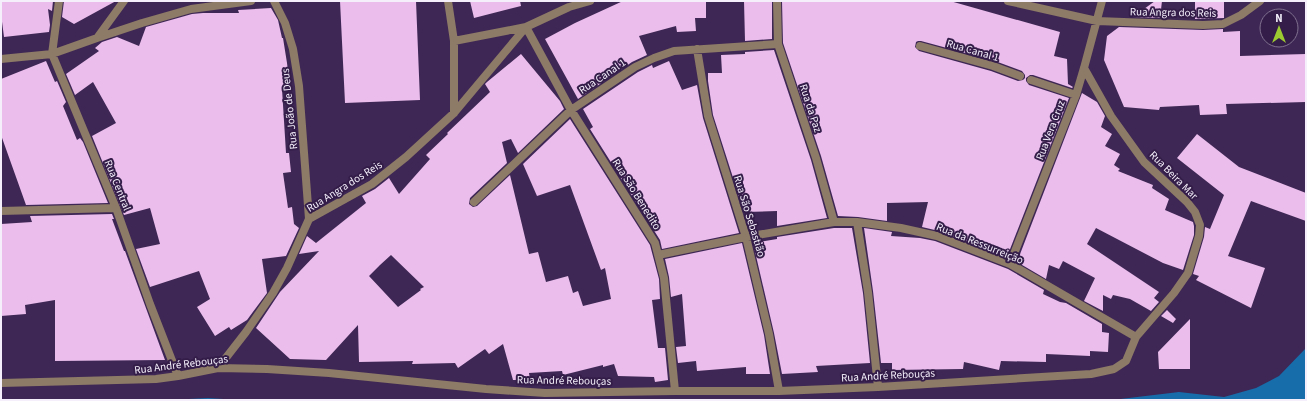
<svg xmlns="http://www.w3.org/2000/svg" width="1307" height="401" viewBox="0 0 1307 401" font-family="'Source Sans 3',sans-serif">
	<style>
		.water { fill: #166daa }
		.building { fill: #eabdec; fill-rule: evenodd }
		.lines { fill: none; stroke-linecap: round; stroke-linejoin: round }
		.minor { stroke: #8d7a67; stroke-width: 8 }
		.labels { text-anchor: middle; stroke-width: 4; stroke-linejoin: round; paint-order: stroke }
		.street-label { font-size: 11px; fill: #f4effb; stroke: #341d49 }
	</style>
	<rect width="100%" height="100%" fill="#3e2754"/>
	<path class="water" d="M 1306,348 L 1306,400 L 1112,400 L 1179,392 L 1224,397 L 1256,388 L 1279,376 Z
		M 208,398 L 239,400 L 169,400 Z"/>
	<path class="building" d="M 1,1 L 53,1 L 52,11 L 48,9 L 50,25 L 49,32 L 4,37 L 1,14 Z
		M 64,1 L 116,1 L 74,24 L 62,17 Z
		M 340,1 L 416,1 L 420,100 L 345,103 Z
		M 470,1 L 520,1 L 521,6 L 474,18 Z
		M 623,1 L 706,1 L 706,18 L 695,18 L 696,31 L 677,32 L 676,26 L 639,36 L 647,55 L 632,62 L 578,99 L 545,39 L 575,23 Z
		M 744,1 L 772,1 L 772,39 L 745,41 Z
		M 782,1 L 950,1 L 1060,32 L 1054,56 L 1067,59 L 1068,84 L 1073,87 L 1072,88 L 1033,75 L 1030,75 L 1026,78 L 1026,81 L 1029,85 L 1069,98 L 1007,257 L 939,231 L 922,227 L 928,202 L 887,203 L 887,221 L 858,217 L 838,216 L 821,156 L 783,43 ZM 918,41 L 921,41 L 995,61 L 1022,71 L 1025,75 L 1025,78 L 1023,80 L 1018,81 L 991,71 L 919,51 L 915,47 L 916,42 Z
		M 1155,1 L 1162,1 L 1160,18 L 1133,17 Z
		M 1195,1 L 1224,1 L 1224,18 L 1195,19 Z
		M 271,8 L 278,20 L 282,38 L 283,38 L 287,63 L 290,88 L 282,89 L 286,153 L 289,153 L 291,172 L 283,173 L 288,208 L 292,207 L 294,224 L 299,228 L 286,256 L 262,259 L 267,293 L 247,320 L 231,330 L 229,327 L 215,336 L 197,307 L 210,299 L 199,271 L 150,287 L 136,249 L 160,244 L 150,208 L 124,215 L 92,136 L 116,123 L 93,82 L 75,95 L 66,74 L 99,51 L 95,48 L 102,42 L 117,37 L 139,46 L 146,27 L 192,14 L 203,13 L 239,13 L 238,10 Z
		M 1119,27 L 1203,30 L 1223,29 L 1223,32 L 1240,31 L 1240,56 L 1306,54 L 1306,102 L 1226,104 L 1227,114 L 1200,115 L 1199,105 L 1160,107 L 1159,110 L 1124,107 L 1104,60 L 1107,36 Z
		M 774,50 L 811,160 L 827,218 L 777,226 L 777,211 L 744,212 L 713,115 L 708,81 L 708,73 L 722,73 L 721,55 L 745,54 L 745,52 Z
		M 521,54 L 560,101 L 564,109 L 518,153 L 511,139 L 502,142 L 507,163 L 470,198 L 469,204 L 473,207 L 477,206 L 510,175 L 529,254 L 538,252 L 546,282 L 568,276 L 573,293 L 578,291 L 583,306 L 611,299 L 605,268 L 601,270 L 570,185 L 537,196 L 523,164 L 570,119 L 650,245 L 659,279 L 660,299 L 652,300 L 658,348 L 665,348 L 668,380 L 655,382 L 654,377 L 618,376 L 614,364 L 603,367 L 603,365 L 563,375 L 562,371 L 529,373 L 530,380 L 513,380 L 503,344 L 489,354 L 485,349 L 458,368 L 455,363 L 412,364 L 413,361 L 359,362 L 358,325 L 326,360 L 290,359 L 256,328 L 280,292 L 319,251 L 299,254 L 307,236 L 316,243 L 366,203 L 362,196 L 375,189 L 389,178 L 399,194 L 430,159 L 426,155 L 448,134 L 447,133 L 490,92 L 485,84 L 487,82 ZM 391,255 L 424,287 L 420,289 L 421,290 L 398,307 L 369,276 L 380,265 Z
		M 46,61 L 55,82 L 57,81 L 66,102 L 63,106 L 77,140 L 80,138 L 83,142 L 108,203 L 26,205 L 1,135 L 1,79 Z
		M 669,61 L 682,90 L 697,85 L 703,118 L 739,233 L 662,249 L 660,240 L 590,129 L 593,127 L 583,109 L 638,72 L 652,65 L 653,68 Z
		M 1082,93 L 1097,102 L 1105,116 L 1101,127 L 1112,134 L 1105,146 L 1120,154 L 1114,165 L 1120,169 L 1118,171 L 1153,185 L 1152,188 L 1169,199 L 1165,210 L 1193,222 L 1194,226 L 1194,235 L 1183,270 L 1163,263 L 1096,228 L 1087,244 L 1159,292 L 1154,298 L 1159,302 L 1151,311 L 1130,299 L 1113,295 L 1111,299 L 1103,295 L 1103,311 L 1084,301 L 1095,278 L 1063,261 L 1059,269 L 1049,265 L 1046,279 L 1017,262 Z
		M 1197,134 L 1239,167 L 1306,193 L 1306,221 L 1251,201 L 1228,256 L 1265,268 L 1251,308 L 1196,280 L 1199,276 L 1193,274 L 1204,237 L 1205,227 L 1210,229 L 1224,195 L 1177,158 Z
		M 112,214 L 114,219 L 112,219 L 124,251 L 125,251 L 165,360 L 55,361 L 55,300 L 25,305 L 26,314 L 1,316 L 1,224 L 32,222 L 30,216 Z
		M 834,228 L 852,228 L 863,293 L 870,363 L 816,366 L 818,372 L 782,374 L 774,333 L 753,243 L 777,239 L 777,237 Z
		M 864,228 L 892,232 L 891,236 L 920,238 L 935,241 L 1008,269 L 1044,290 L 1043,294 L 1060,302 L 1066,303 L 1102,324 L 1102,332 L 1109,333 L 1108,352 L 1090,351 L 1090,356 L 1046,354 L 1046,362 L 1001,361 L 999,370 L 964,362 L 963,369 L 892,370 L 892,363 L 881,363 L 873,291 Z
		M 742,243 L 764,335 L 770,374 L 746,374 L 746,367 L 697,371 L 696,361 L 678,363 L 676,347 L 686,346 L 682,294 L 671,297 L 669,277 L 665,259 Z
		M 1167,310 L 1176,319 L 1173,323 L 1161,316 Z
		M 1190,319 L 1190,369 L 1159,369 L 1158,352 Z"/>
	<g class="lines">
		<path class="minor" d="M 59,1 L 52,54 L 116,208 L 150,304 L 178,376
			M 274,1 L 285,23 L 293,49 L 299,86 L 309,219
			M 448,1 L 454,41 L 454,113
			M 777,1 L 778,44 L 816,158 L 834,222
			M 1008,1 L 1097,21 L 1203,25 L 1223,24 L 1241,15 L 1260,1
			M 97,38 L 142,23 L 191,9 L 251,1
			M 454,41 L 526,27 L 571,110 L 655,243 L 664,278 L 675,391
			M 920,46 L 993,66 L 1020,76
			M 697,49 L 708,116 L 746,237 L 769,334 L 779,391
			M 1,59 L 52,54 L 97,38 L 124,1
			M 1031,80 L 1076,95
			M 474,202 L 571,110 L 635,67 L 654,58 L 674,51 L 778,44
			M 1,211 L 116,208
			M 857,222 L 868,292 L 878,387
			M 658,255 L 746,237 L 834,222 L 857,222 L 901,228 L 937,236 L 1010,264 L 1136,337
			M 1010,264 L 1076,95 L 1084,68 L 1102,1
			M 218,368 L 246,332 L 273,293 L 287,268 L 309,219 L 372,184 L 406,157 L 454,113 L 526,27 L 569,7 L 590,1
			M 1,383 L 156,379 L 178,376 L 218,368 L 267,369 L 329,373 L 486,389 L 545,393 L 675,391 L 779,391 L 878,387 L 1091,374 L 1114,369 L 1126,361 L 1136,337 L 1174,293 L 1188,273 L 1199,236 L 1200,225 L 1195,212 L 1187,202 L 1144,162 L 1111,116 L 1084,68"/>
	</g>
	<g class="labels">
		<g class="street-label">
			<text transform="translate(1173 12) rotate(1)" y="4">Rua Angra dos Reis</text>
			<text transform="translate(973 50) rotate(16)" y="4">Rua Canal 1</text>
			<text transform="translate(602 76) rotate(-34)" y="4">Rua Canal 1</text>
			<text transform="translate(811 108) rotate(72)" y="4">Rua da Paz</text>
			<text transform="translate(289 109) rotate(-96)" y="4">Rua João de Deus</text>
			<text transform="translate(1050 130) rotate(-69)" y="4">Rua Vera Cruz</text>
			<text transform="translate(1174 175) rotate(45)" y="4">Rua Beira Mar</text>
			<text transform="translate(118 185) rotate(68)" y="4">Rua Central</text>
			<text transform="translate(344 186) rotate(-32)" y="4">Rua Angra dos Reis</text>
			<text transform="translate(637 194) rotate(58)" y="4">Rua São Benedito</text>
			<text transform="translate(750 216) rotate(73)" y="4">Rua São Sebastião</text>
			<text transform="translate(980 243) rotate(22)" y="4">Rua da Ressurreição</text>
			<text transform="translate(181 364) rotate(-7)" y="4">Rua André Rebouças</text>
			<text transform="translate(888 375) rotate(-3)" y="4">Rua André Rebouças</text>
			<text transform="translate(564 380) rotate(1)" y="4">Rua André Rebouças</text>
		</g>
	</g>
	<rect width="1307" height="401" fill="none" stroke="#f4effb" stroke-width="4"/>
	<g transform="translate(1279 28)"><circle r="19" fill="#341d49" stroke="#817190"/>
	<path d="M0-3L7 15L0 10L-7 15Z" fill="#9cca31"/>
	<text y="-6" font-size="11" font-weight="bold" text-anchor="middle" fill="#f4effb">N</text>
	</g>
</svg>
